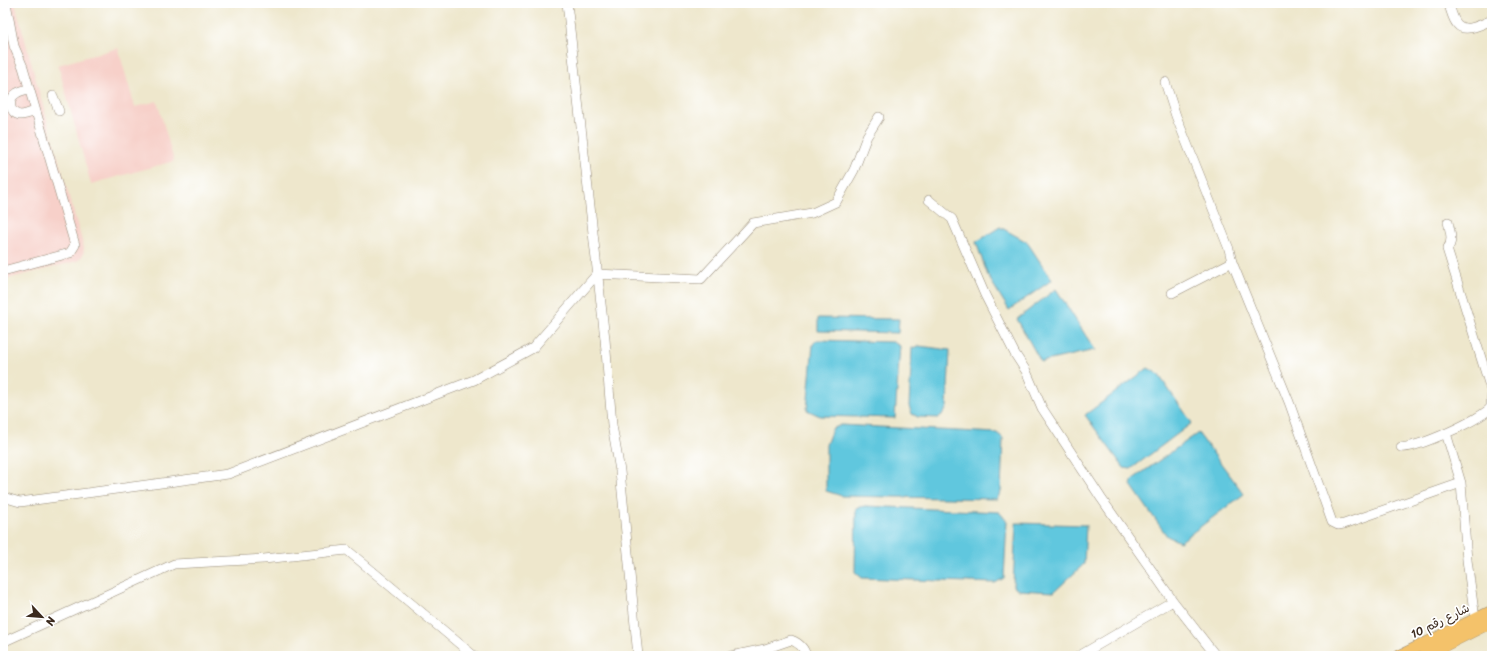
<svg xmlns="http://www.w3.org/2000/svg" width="1495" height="659" viewBox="0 0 1495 659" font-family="Sriracha,'Playpen Sans Arabic',sans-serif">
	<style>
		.built { fill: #f7d0c9 }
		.water { fill: #61c7de; stroke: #4e787e }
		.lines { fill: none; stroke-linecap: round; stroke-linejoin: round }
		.minor-casing { stroke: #948875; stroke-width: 10 }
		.major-casing { stroke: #948875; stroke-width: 12 }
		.minor { stroke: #fff; stroke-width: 9 }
		.major { stroke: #f4c26a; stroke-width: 11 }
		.labels { text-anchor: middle; stroke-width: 3.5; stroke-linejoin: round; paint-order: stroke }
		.street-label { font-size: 12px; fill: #3b2a1e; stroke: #fff }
	</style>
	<rect width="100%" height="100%" fill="#fff"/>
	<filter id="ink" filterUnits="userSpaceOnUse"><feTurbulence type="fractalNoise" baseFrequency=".025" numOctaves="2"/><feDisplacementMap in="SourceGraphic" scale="8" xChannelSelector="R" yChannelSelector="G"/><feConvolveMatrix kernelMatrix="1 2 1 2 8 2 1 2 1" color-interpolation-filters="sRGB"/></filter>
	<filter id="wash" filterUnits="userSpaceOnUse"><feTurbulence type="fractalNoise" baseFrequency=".012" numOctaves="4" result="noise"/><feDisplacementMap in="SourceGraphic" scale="16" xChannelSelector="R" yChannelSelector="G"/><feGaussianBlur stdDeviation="0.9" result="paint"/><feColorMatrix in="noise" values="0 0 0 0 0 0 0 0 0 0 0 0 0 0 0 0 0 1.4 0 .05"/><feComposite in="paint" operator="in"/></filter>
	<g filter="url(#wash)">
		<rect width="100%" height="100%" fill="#eee7cc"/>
		<path class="built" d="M 3,3 L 15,3 L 41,99 L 84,248 L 83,255 L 77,261 L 3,280 Z
			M 118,48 L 135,107 L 157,101 L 174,161 L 91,184 L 58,65 Z"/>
		<path class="water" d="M 1000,227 L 1027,242 L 1052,280 L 1009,310 L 988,276 L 976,242 Z
			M 1056,289 L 1095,350 L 1041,362 L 1017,319 Z
			M 818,318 L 899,319 L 898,333 L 818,331 Z
			M 817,340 L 893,342 L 900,346 L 895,418 L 820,416 L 807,410 L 813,344 Z
			M 919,346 L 950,350 L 947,407 L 944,413 L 938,418 L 918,417 L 912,414 L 909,406 L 912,348 Z
			M 1148,368 L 1158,374 L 1192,423 L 1131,469 L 1124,468 L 1085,415 Z
			M 841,425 L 997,433 L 1003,438 L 1001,491 L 997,499 L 842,496 L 826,491 L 826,445 L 832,429 Z
			M 1198,433 L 1244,494 L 1180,542 L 1167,536 L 1131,485 L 1133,479 Z
			M 865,506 L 999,512 L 1007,521 L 1004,578 L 995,583 L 862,578 L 855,572 L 856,508 Z
			M 1016,523 L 1086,525 L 1084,564 L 1054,592 L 1018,590 L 1013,586 Z"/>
	</g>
	<g filter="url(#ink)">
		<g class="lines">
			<g class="minor-casing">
				<path id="minor" d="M 567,3 L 605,339 L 612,425 L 620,471 L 638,656
					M 1448,3 C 1451,9 1452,18 1457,24 C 1465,34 1482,24 1492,20
					M 1165,82 L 1176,116 L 1229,249 L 1232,262 L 1289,402 L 1332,522 L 1338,525 L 1344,524 L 1461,483
					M 29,89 C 25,90 20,91 17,93 C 8,98 8,113 20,115 C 25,115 30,113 35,111
					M 53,96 L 59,111
					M 929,200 L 952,219 L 985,295 L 1015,354 L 1026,371 L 1042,408 L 1101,498 L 1173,601 L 1216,656
					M 3,271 L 70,253 L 75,245 L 23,67 L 14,46 L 6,3
					M 1172,293 L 1232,262
					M 1446,433 L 1461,483 L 1467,560 L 1475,619
					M 1401,447 C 1414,450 1484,418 1491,407 L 1492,393 L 1447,249 C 1454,242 1450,231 1448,222
					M 3,497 L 20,502 L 228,474 L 474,380 L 533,348 L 597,274 L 701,279 L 753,223 L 812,213 L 836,202 L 854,170 L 867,136 L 879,117
					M 3,642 L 174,564 L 264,559 L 347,550 L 474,656
					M 731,656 L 765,649 L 791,640 C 799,643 804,647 806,656
					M 1079,656 L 1173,601"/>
			</g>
			<g class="major-casing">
				<path id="major" d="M 1399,656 L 1492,611
					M 1424,656 L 1492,622"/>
			</g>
			<use href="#minor" class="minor"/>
			<use href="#major" class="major"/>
		</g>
	</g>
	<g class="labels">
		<g class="street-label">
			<text transform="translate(1440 621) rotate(-26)" y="4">شارع رقم 10</text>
		</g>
	</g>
	<rect width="1495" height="659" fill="none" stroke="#fff" stroke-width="16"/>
	<g transform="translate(42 617) rotate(116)" stroke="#ffffff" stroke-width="3" paint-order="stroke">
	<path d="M0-3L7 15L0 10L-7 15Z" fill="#3b2a1e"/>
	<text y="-6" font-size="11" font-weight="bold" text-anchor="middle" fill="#3b2a1e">N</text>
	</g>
</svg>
